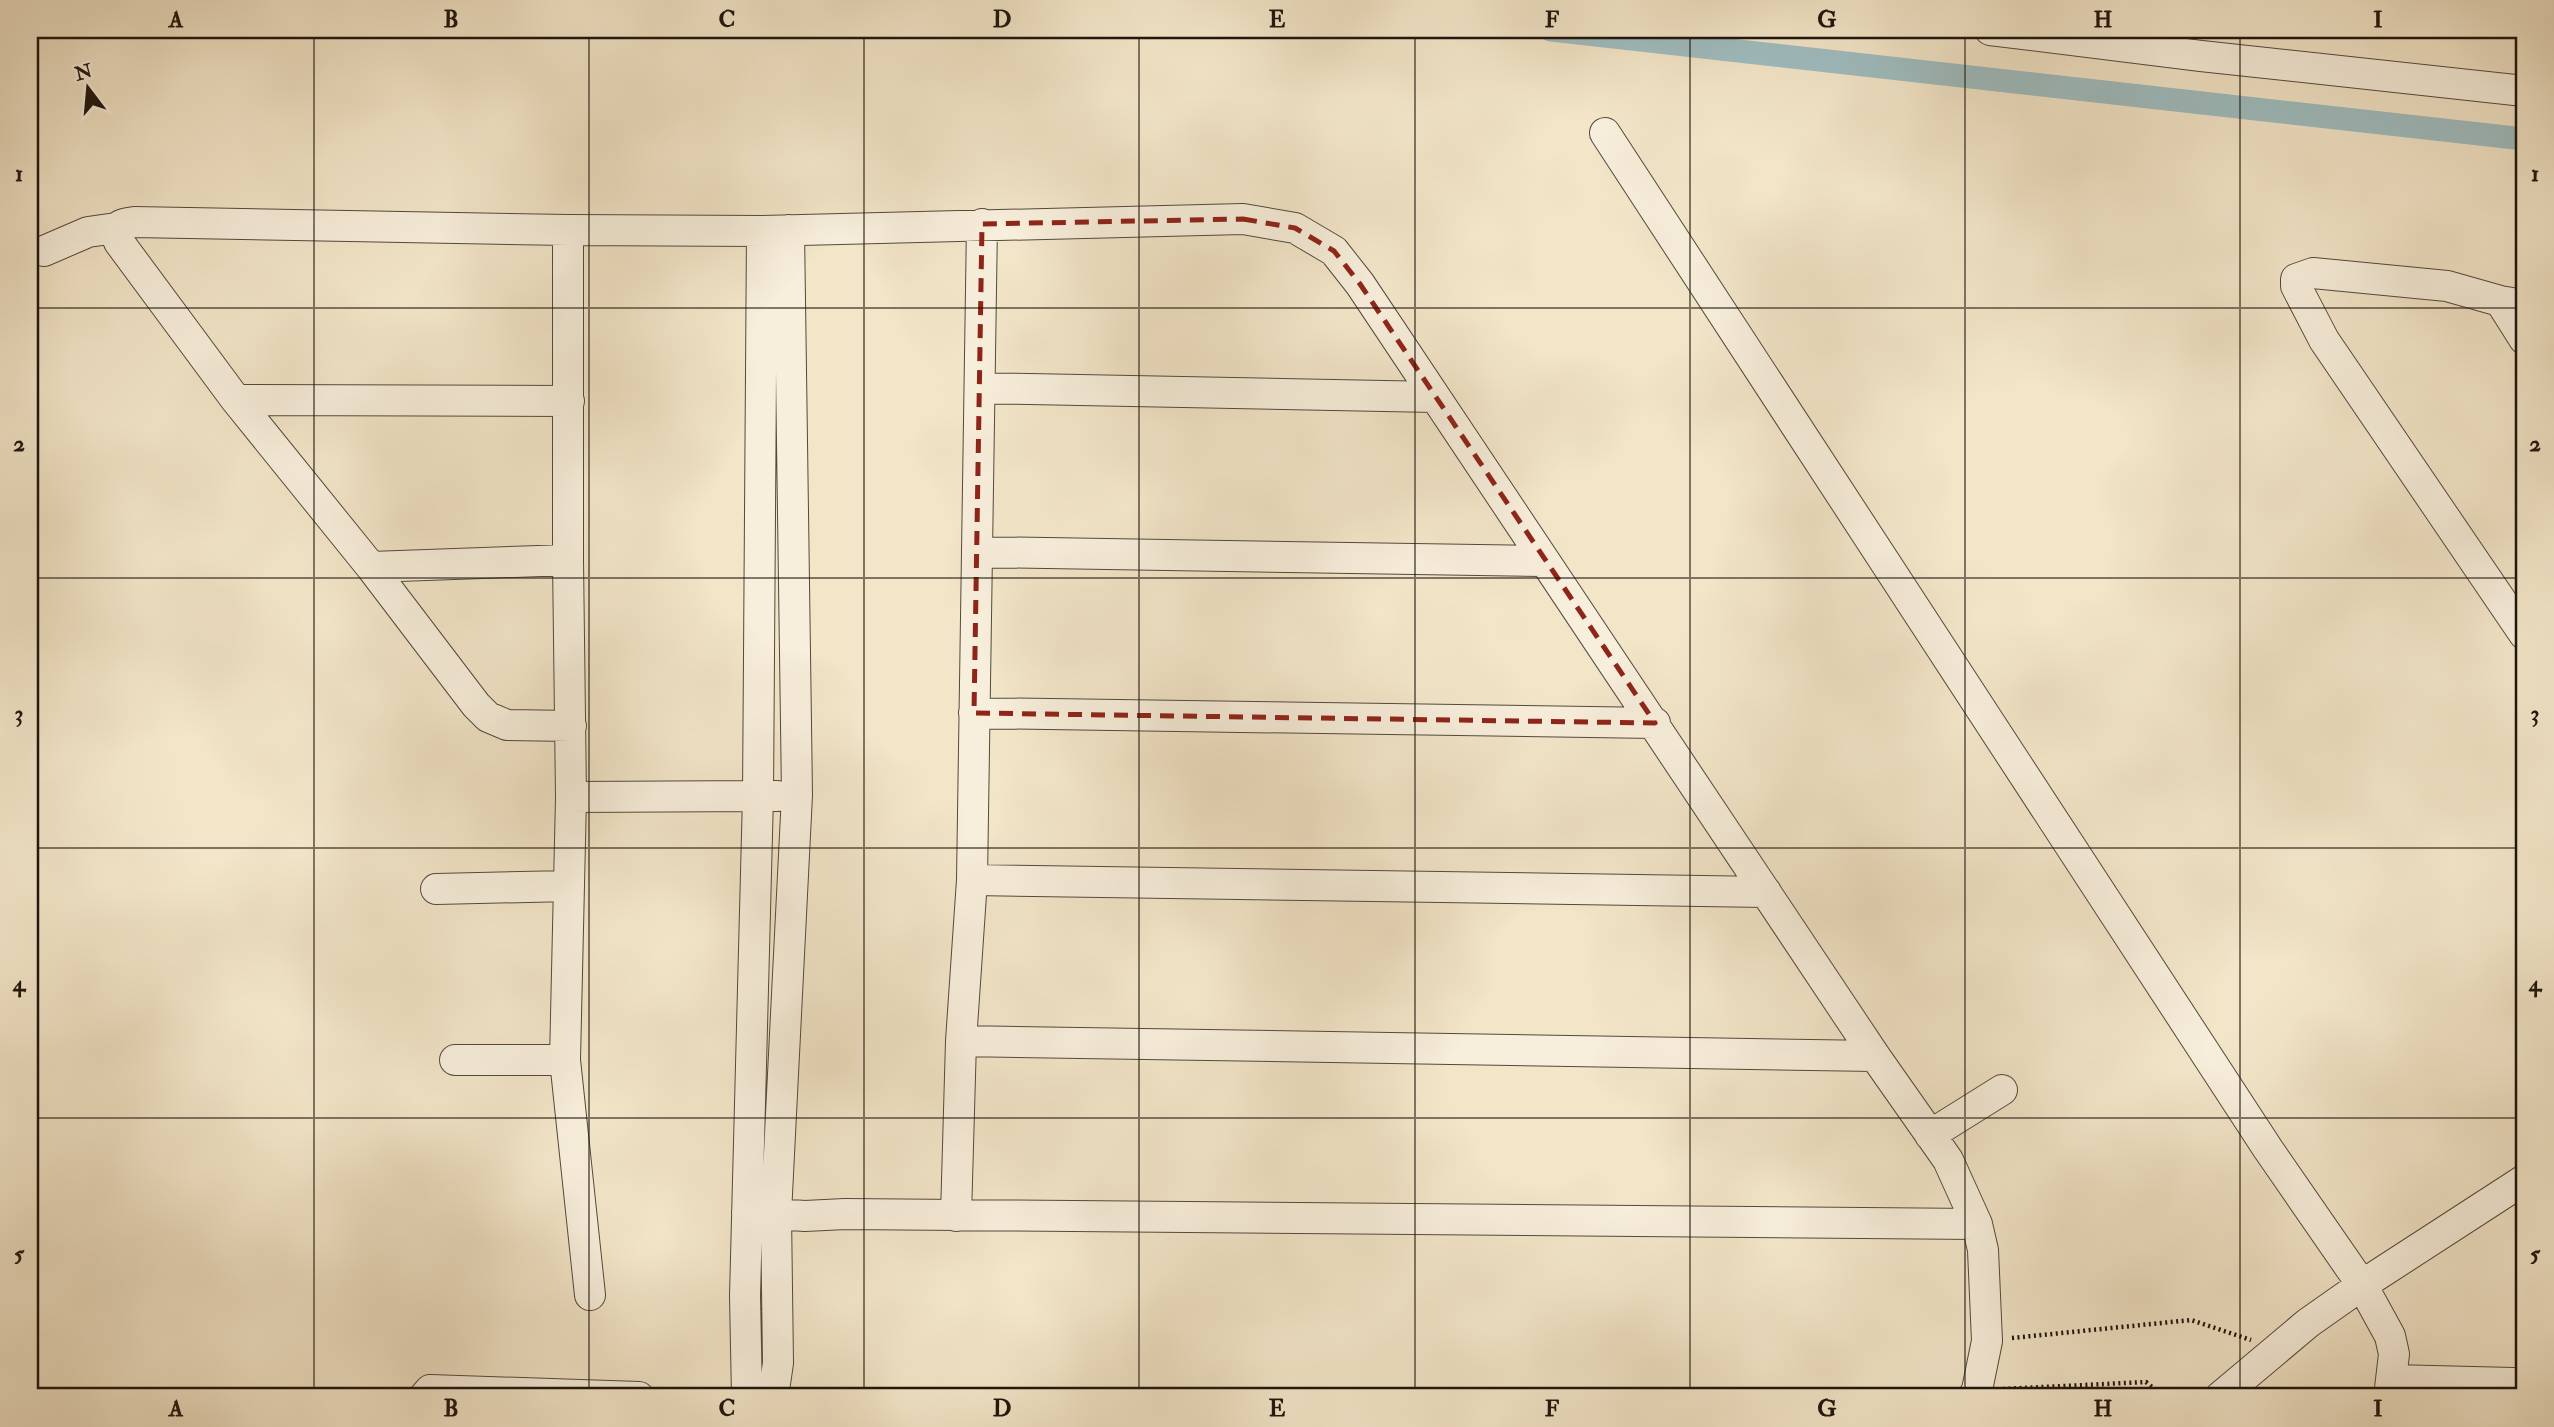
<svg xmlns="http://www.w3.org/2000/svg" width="2554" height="1427" viewBox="0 0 2554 1427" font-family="'IM FELL Double Pica',serif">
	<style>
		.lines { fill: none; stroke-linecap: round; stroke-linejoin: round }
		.canal { stroke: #9fbdc0; stroke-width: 23 }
		.minor-casing { stroke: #53493c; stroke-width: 32 }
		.path { stroke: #1e150d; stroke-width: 4.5; stroke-dasharray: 2 3.5; stroke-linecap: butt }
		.minor { stroke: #f7eedb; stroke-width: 30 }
		.marked { fill: none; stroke: #8f2418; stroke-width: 5; stroke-dasharray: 14 9; stroke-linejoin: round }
		.grid { fill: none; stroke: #1e150d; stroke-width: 2; stroke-opacity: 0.55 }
		.neatline { fill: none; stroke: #1e150d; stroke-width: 2.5 }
		.grid-label { font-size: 23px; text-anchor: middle; font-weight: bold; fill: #1e150d }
	</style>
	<rect width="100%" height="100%" fill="#f2e5c8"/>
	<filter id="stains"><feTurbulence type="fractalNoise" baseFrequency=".00286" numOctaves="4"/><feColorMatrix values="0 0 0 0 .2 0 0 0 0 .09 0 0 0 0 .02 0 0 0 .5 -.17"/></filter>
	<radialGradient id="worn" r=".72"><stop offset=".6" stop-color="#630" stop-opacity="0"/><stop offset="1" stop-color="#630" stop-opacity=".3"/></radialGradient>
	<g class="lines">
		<path class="canal" d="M 1551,30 L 2524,139"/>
		<g class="minor-casing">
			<path id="minor" d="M 1990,30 L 2201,56 L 2524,91
				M 1605,133 L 2268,1149 L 2362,1285 L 2390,1336 L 2394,1354 L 2389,1397
				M 568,230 L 568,560 L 571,797 L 565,1060 L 590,1295
				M 44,251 L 88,232 L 116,228
				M 2500,301 L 2524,339
				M 2524,305 L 2500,301 L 2447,286 L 2313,273 L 2296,279 L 2296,286 L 2324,340 L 2524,634
				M 980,388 L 1435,397
				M 236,400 L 569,401
				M 978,552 L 1544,561
				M 371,567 L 568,560
				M 974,713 L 1655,723
				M 571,726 L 507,725 L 488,717 L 476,705 L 371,567 L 236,400 L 119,242 C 112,226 120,224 134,222 L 568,230 L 762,231 L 1243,219 L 1295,228 L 1334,251 L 1360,284 L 1875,1056 L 1948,1160 L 1977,1224 L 1983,1250 L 1987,1341 L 1977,1390 L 1973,1397
				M 571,797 L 777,796
				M 972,880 L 1766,892
				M 436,889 L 569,886
				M 961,1041 L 1875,1056
				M 455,1060 L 565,1060
				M 1930,1135 L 2002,1090
				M 747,1212 L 805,1216 L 845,1214 L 1977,1224
				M 956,1216 L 961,1041 L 972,880 L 982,224
				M 2392,1380 L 2513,1383
				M 424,1397 L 430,1390 L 639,1397
				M 747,1397 L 745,1296 L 758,796 L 762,231
				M 773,1397 L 778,1363 L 776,1214 L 797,795 L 789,230
				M 2220,1397 L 2308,1323 L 2362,1285 L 2524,1180"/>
		</g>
		<path class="path" d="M 2012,1338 L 2191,1320 L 2251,1340
			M 2003,1389 L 2146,1382 L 2164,1397
			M 1702,1396 L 1725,1397"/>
		<use href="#minor" class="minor"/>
	</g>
	<path class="marked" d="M 1243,219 L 1295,228 L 1334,251 L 1360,284 L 1655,723 L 974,713 L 982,224 Z"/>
	<path class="grid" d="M 314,30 L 314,1397M 589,30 L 589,1397M 864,30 L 864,1397M 1139,30 L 1139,1397M 1415,30 L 1415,1397M 1690,30 L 1690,1397M 1965,30 L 1965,1397M 2240,30 L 2240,1397M 30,308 L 2524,308M 30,578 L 2524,578M 30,848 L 2524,848M 30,1118 L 2524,1118"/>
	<rect width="2554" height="1427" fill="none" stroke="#f2e5c8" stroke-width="77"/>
	<g transform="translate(88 88) rotate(344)" stroke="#f7eedb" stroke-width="5" paint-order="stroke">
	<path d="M0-5L12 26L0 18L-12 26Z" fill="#1e150d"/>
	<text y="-10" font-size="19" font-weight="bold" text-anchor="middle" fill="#1e150d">N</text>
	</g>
	<rect x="38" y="38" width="2478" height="1350" class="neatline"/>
	<g class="grid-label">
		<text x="176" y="27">A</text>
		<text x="451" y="27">B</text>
		<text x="727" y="27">C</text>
		<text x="1002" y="27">D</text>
		<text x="1277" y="27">E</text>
		<text x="1552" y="27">F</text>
		<text x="1827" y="27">G</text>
		<text x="2103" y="27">H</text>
		<text x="2378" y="27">I</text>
		<text x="19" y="181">1</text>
		<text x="2535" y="181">1</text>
		<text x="19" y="451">2</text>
		<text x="2535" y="451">2</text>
		<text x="19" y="721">3</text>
		<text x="2535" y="721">3</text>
		<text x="19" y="991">4</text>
		<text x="2535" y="991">4</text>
		<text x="19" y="1261">5</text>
		<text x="2535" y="1261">5</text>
		<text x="176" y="1416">A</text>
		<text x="451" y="1416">B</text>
		<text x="727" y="1416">C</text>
		<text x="1002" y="1416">D</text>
		<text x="1277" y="1416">E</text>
		<text x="1552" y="1416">F</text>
		<text x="1827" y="1416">G</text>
		<text x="2103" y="1416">H</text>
		<text x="2378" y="1416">I</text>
	</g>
	<rect width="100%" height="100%" filter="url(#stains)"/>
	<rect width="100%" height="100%" fill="url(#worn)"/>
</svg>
